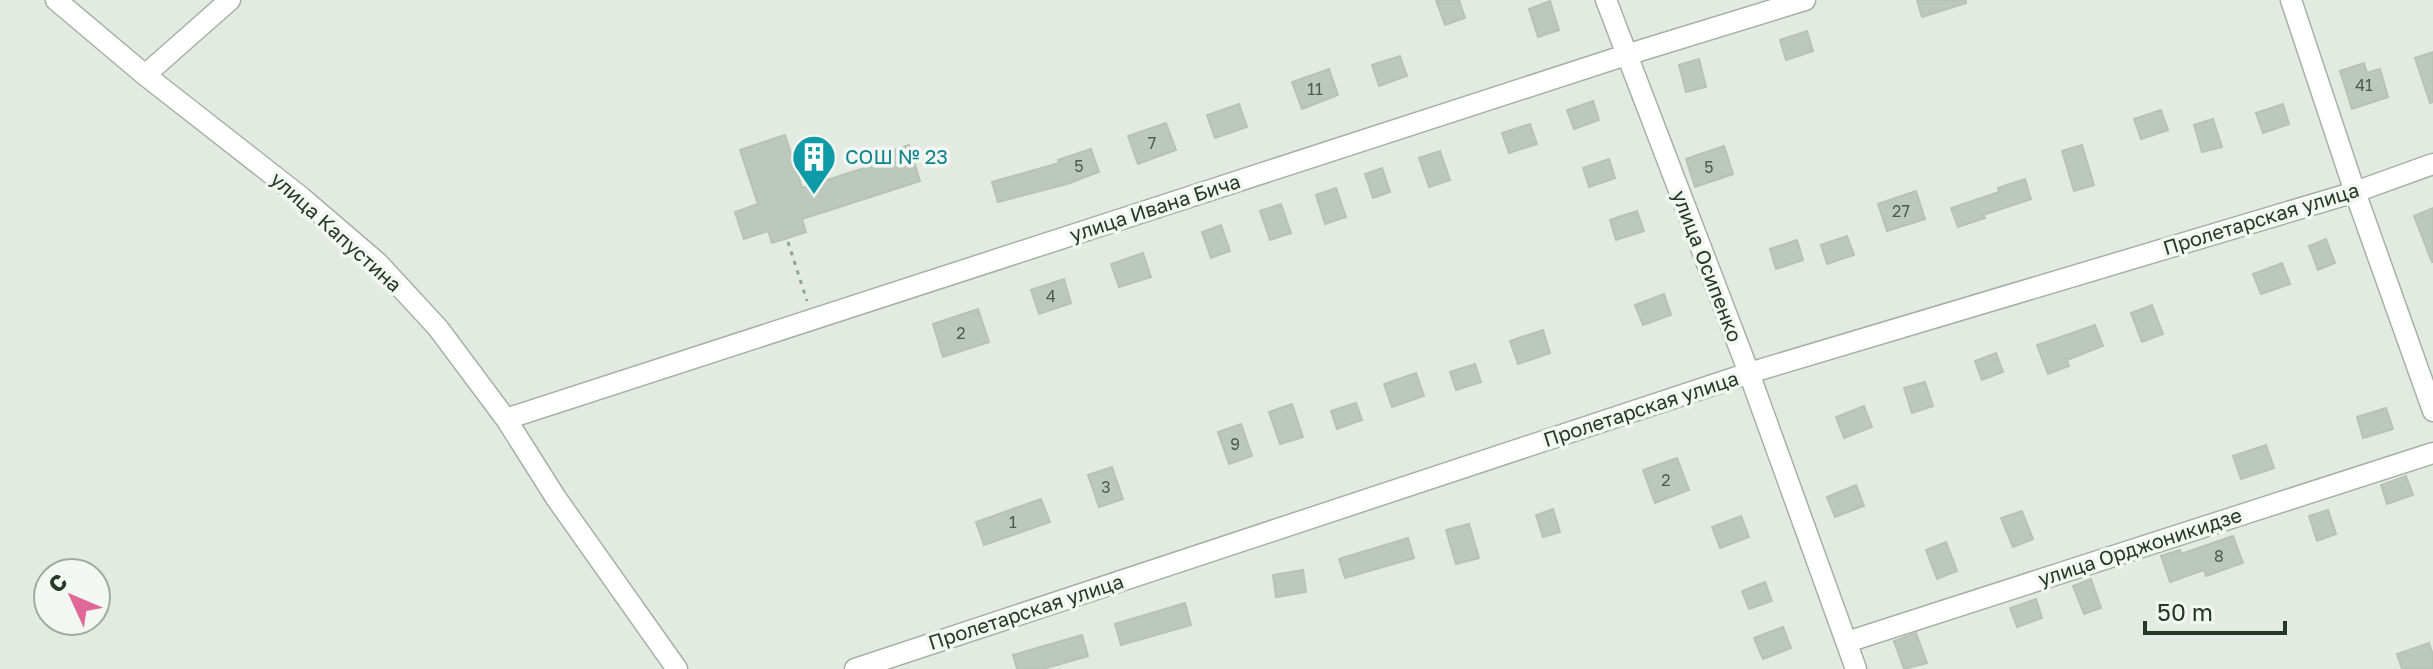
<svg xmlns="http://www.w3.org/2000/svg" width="2433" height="669" viewBox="0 0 2433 669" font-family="'Golos Text',sans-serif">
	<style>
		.building { fill: #bcc8bb; stroke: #b6c3b5; stroke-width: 2 }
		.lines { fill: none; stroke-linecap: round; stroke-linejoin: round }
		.minor-casing { stroke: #a6b1a6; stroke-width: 23 }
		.path { stroke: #86aa87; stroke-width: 3; stroke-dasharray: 4 6; stroke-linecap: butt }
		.minor { stroke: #fff; stroke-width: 20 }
		.labels { text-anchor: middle; stroke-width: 7; stroke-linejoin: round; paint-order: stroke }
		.number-label { font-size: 16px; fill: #4a5d4b }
		.culture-label { font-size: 20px; fill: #0d838f; stroke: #f3f7f2; text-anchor: start }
		.street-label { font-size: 20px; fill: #243926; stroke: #f3f7f2 }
	</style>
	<rect width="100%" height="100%" fill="#e3eae2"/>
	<path class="building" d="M 1436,0 L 1459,0 L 1465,18 L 1445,25 Z
		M 1917,0 L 1966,0 L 1966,3 L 1922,17 Z
		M 1550,1 L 1559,30 L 1538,37 L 1529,9 Z
		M 1807,31 L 1813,51 L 1786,60 L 1780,40 Z
		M 2433,52 L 2433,102 L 2430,103 L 2415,58 Z
		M 1400,56 L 1407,76 L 1379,86 L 1372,65 Z
		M 1699,59 L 1706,87 L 1686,92 L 1679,65 Z
		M 2364,63 L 2367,73 L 2380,69 L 2388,97 L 2352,109 L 2340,71 Z
		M 1329,69 L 1338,95 L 1302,109 L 1292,82 Z
		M 1593,101 L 1599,120 L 1574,129 L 1567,110 Z
		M 1239,104 L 1247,127 L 1215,138 L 1207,115 Z
		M 2283,104 L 2289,124 L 2263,133 L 2256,113 Z
		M 2161,110 L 2168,130 L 2141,139 L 2134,119 Z
		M 2213,119 L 2222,147 L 2202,152 L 2194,125 Z
		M 1166,123 L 1176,150 L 1138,164 L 1128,136 Z
		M 1530,124 L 1537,144 L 1509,153 L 1502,133 Z
		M 785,135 L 802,188 L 877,164 L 875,156 L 909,145 L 920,181 L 802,219 L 806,232 L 772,243 L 768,231 L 744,239 L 735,212 L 758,204 L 740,150 Z
		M 2082,145 L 2094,185 L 2074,191 L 2062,151 Z
		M 1724,146 L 1733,174 L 1695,187 L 1686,159 Z
		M 1091,149 L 1099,172 L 1067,184 L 998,202 L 992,182 L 1059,163 L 1058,160 Z
		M 1440,151 L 1450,180 L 1429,187 L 1419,158 Z
		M 1609,159 L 1615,178 L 1589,187 L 1583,168 Z
		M 1382,168 L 1390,192 L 1373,198 L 1365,174 Z
		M 2025,179 L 2031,199 L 1983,215 L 1985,218 L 1958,227 L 1951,208 L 1999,192 L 1998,188 Z
		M 1336,188 L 1346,217 L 1325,224 L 1316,195 Z
		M 1916,191 L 1925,219 L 1887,231 L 1878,204 Z
		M 1281,204 L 1291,233 L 1270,240 L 1260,211 Z
		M 2433,208 L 2433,262 L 2432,262 L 2414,216 Z
		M 1637,211 L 1644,231 L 1616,240 L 1610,220 Z
		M 1221,225 L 1230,251 L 1211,258 L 1202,232 Z
		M 1847,236 L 1854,255 L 1827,264 L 1821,245 Z
		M 2326,239 L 2335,263 L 2318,270 L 2309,246 Z
		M 1797,240 L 1803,260 L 1776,269 L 1770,249 Z
		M 1143,253 L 1151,277 L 1119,287 L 1111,264 Z
		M 2282,263 L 2290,284 L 2261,294 L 2253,274 Z
		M 1064,279 L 1071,303 L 1039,314 L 1031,290 Z
		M 1664,294 L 1671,315 L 1643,325 L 1635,305 Z
		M 2152,305 L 2163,334 L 2142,342 L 2131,313 Z
		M 978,309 L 989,342 L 943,357 L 933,324 Z
		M 2095,325 L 2103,346 L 2067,360 L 2069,366 L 2048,374 L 2037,345 Z
		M 1543,330 L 1550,353 L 1518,364 L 1510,341 Z
		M 1996,353 L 2003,372 L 1982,380 L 1975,361 Z
		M 1475,364 L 1481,382 L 1456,390 L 1450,372 Z
		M 1416,373 L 1424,396 L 1392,407 L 1384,384 Z
		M 1925,382 L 1933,406 L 1912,413 L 1904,388 Z
		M 1356,403 L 1362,420 L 1337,429 L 1331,411 Z
		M 1292,404 L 1303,437 L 1280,444 L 1269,412 Z
		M 1864,406 L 1872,427 L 1844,438 L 1836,417 Z
		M 2386,408 L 2393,429 L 2363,438 L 2357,417 Z
		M 1241,424 L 1252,456 L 1229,464 L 1218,432 Z
		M 2266,445 L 2274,468 L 2241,479 L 2233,456 Z
		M 1677,458 L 1689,490 L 1655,503 L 1643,470 Z
		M 1112,467 L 1123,499 L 1099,507 L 1088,475 Z
		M 2406,476 L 2413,495 L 2387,504 L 2381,485 Z
		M 1856,485 L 1864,506 L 1835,517 L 1827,497 Z
		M 1041,499 L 1050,522 L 984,545 L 976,522 Z
		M 1553,509 L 1560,532 L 1543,537 L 1536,515 Z
		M 2328,510 L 2336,534 L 2317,541 L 2309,516 Z
		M 2022,511 L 2033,539 L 2013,547 L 2001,518 Z
		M 1741,516 L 1749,537 L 1720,548 L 1712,527 Z
		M 1469,524 L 1479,558 L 1456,564 L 1446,530 Z
		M 2233,536 L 2243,563 L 2206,576 L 2204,570 L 2170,582 L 2161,556 L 2180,550 L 2181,554 Z
		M 1408,538 L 1414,558 L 1345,578 L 1339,559 Z
		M 1946,542 L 1957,571 L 1937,579 L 1926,550 Z
		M 1303,570 L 1306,592 L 1276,597 L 1273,575 Z
		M 2091,579 L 2101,608 L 2084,614 L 2073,586 Z
		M 1765,582 L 1772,601 L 1749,609 L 1742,591 Z
		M 2036,599 L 2042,618 L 2017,627 L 2010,608 Z
		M 1185,603 L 1191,625 L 1121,645 L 1115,624 Z
		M 1783,627 L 1791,648 L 1763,659 L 1754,638 Z
		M 1916,633 L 1927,663 L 1904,669 L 1894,641 Z
		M 1082,635 L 1088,656 L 1043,669 L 1017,669 L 1013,655 Z
		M 2429,643 L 2433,655 L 2433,669 L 2402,669 L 2397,654 Z"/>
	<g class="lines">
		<g class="minor-casing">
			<path id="minor" d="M 56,0 L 145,75 L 301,197 L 378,263 L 438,328 L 506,419 L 556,498 L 677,669
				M 1606,0 L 1749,373 L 1856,669
				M 2291,0 L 2355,192 L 2433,411
				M 145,75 L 230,0
				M 506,419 L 1626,55 L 1805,0
				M 1847,642 L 2433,453
				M 855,669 L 1749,373 L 2355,192 L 2433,164"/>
		</g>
		<path class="path" d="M 788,242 L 807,301"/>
		<use href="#minor" class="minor"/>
	</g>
	<defs>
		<g id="building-pin" transform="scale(2.3)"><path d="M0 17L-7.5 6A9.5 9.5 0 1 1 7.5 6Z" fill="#0f9aa8" stroke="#f3f7f2"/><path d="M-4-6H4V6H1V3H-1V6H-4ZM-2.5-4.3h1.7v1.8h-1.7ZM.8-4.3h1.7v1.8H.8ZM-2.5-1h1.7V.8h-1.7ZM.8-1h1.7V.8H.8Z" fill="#fff"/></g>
	</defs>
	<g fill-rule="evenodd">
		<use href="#building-pin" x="814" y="157"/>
	</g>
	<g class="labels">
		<g class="number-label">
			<text x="2364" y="91">41</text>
			<text x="1315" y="95">11</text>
			<text x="1152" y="149">7</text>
			<text x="1079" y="172">5</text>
			<text x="1709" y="173">5</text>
			<text x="1901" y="217">27</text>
			<text x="1051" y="302">4</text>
			<text x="961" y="339">2</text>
			<text x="1235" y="450">9</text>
			<text x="1666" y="486">2</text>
			<text x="1106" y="493">3</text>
			<text x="1013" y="528">1</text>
			<text x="2219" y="562">8</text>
		</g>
		<g class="culture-label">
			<text x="845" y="164">СОШ № 23</text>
		</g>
		<g class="street-label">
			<text transform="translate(1155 208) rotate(-18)" y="7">улица Ивана Бича</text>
			<text transform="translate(2261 219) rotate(-17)" y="7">Пролетарская улица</text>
			<text transform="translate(336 232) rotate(42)" y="7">улица Капустина</text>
			<text transform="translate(1707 266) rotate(69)" y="7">улица Осипенко</text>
			<text transform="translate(1641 409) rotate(-18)" y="7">Пролетарская улица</text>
			<text transform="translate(2140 547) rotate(-18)" y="7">улица Орджоникидзе</text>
			<text transform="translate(1026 612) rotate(-18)" y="7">Пролетарская улица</text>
		</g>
	</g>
	<g transform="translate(72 597) rotate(314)"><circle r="38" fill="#f3f7f2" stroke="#a0aba0" stroke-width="2"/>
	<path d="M0-6L14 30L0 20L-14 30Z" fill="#e16999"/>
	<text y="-12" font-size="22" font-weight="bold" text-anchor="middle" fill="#243926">С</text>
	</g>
	<path d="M2145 621v12h140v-12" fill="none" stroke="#243926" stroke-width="4"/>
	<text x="2157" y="621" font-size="24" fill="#243926" stroke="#f3f7f2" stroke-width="6" paint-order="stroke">50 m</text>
</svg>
